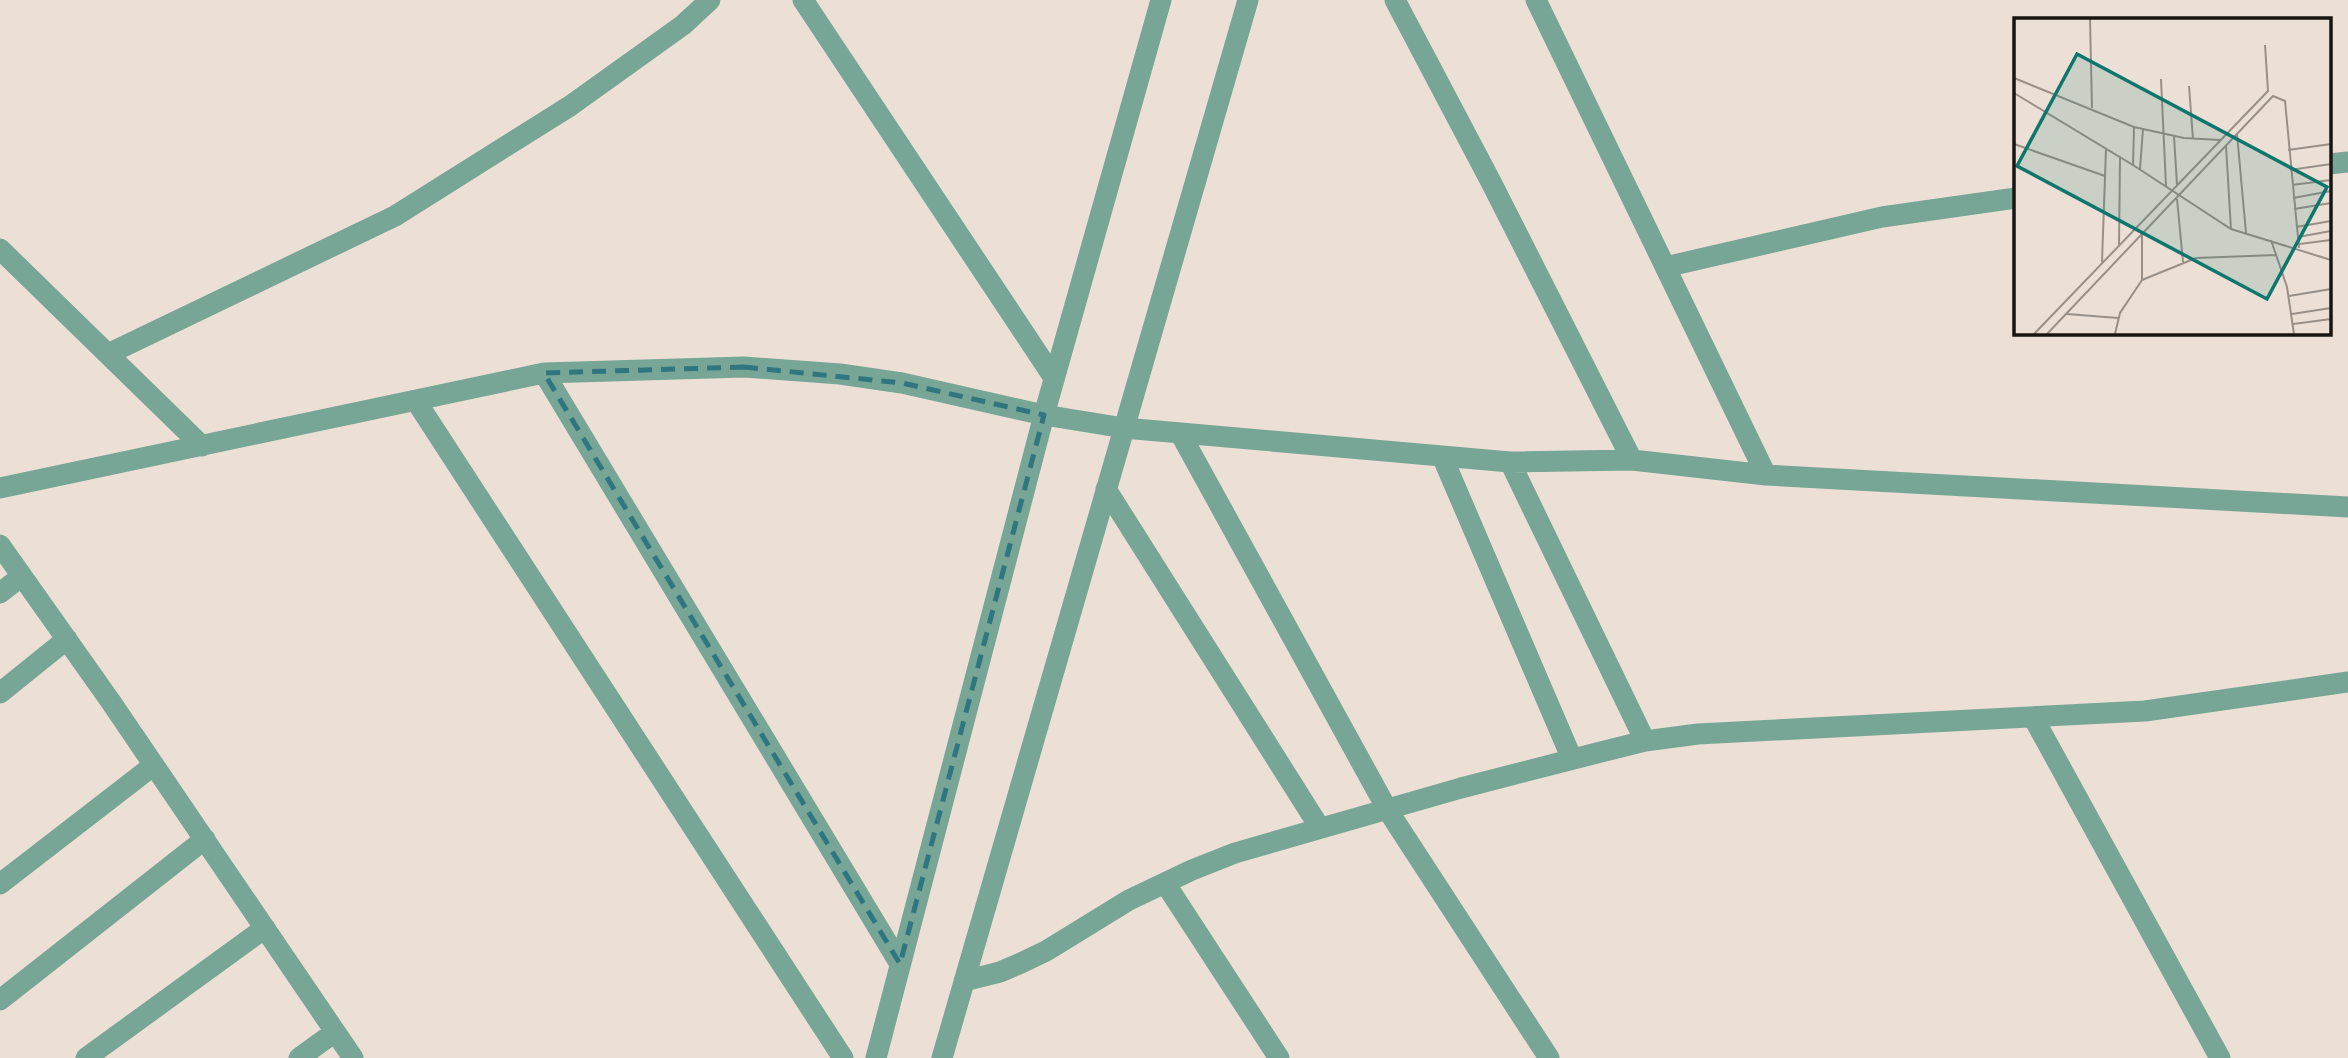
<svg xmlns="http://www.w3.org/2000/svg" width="2348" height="1058" viewBox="0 0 2348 1058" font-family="'Times New Roman',serif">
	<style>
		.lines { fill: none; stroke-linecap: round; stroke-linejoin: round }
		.street { stroke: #77a596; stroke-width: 21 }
		.marked { fill: none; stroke: #2f7681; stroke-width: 5; stroke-dasharray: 14 9; stroke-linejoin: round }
		.inset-road { fill: none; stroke: #988f88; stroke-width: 2 }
		.view { fill: #0f766e; fill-opacity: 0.15; stroke: #0f766e; stroke-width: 3.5 }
		.inset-edge { fill: none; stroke: #191512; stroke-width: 3.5 }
	</style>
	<rect width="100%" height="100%" fill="#ece0d6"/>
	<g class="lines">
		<path class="street" d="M 803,0 L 1054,378
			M 1395,0 L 1491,182 L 1632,460
			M 1536,0 L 1766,475
			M 2329,164 L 2348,162
			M 0,249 L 202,446
			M 1665,267 L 1882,217 L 2016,198
			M 108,354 L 395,216 L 570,106 L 683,25 L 710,0
			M 544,373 L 900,964
			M 416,401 L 843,1058
			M 1180,433 L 1387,809 L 1549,1058
			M 1442,456 L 1572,759
			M 0,488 L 544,373 L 744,367 L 840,374 L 902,383 L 1044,415 L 1124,428 L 1510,462
			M 1106,489 L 1320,828
			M 0,545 L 111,702 L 353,1058
			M 0,593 L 22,576
			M 0,693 L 67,639
			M 2033,717 L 2220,1058
			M 1645,741 L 1510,462 L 1632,460 L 1766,475 L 2348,507
			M 1165,883 L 1279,1058
			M 0,884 L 154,765
			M 964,981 L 1000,972 L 1021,963 L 1046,951 L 1129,900 L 1192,870 L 1235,853 L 1461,788 L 1593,754 L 1645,741 L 1698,734 L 2145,711 L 2348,682
			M 0,1000 L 205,839
			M 86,1058 L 265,928
			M 299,1058 L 335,1032
			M 876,1058 L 1044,415 L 1161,0
			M 942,1058 L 1248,0"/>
	</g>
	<path class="marked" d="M 744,367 L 902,383 L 1044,415 L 900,964 L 544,373 Z"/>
	<g transform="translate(2014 18)">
		<rect width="317" height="317" fill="#ece0d6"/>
		<path class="inset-road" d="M 76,1 L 78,90M 0,60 L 120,109 L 170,120 L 206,122M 147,61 L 152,168M 175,68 L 179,121M 0,75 L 119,147 L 120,109M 223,116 L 232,215M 160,118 L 163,167M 0,126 L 91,158M 212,128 L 217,211M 274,132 L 317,126M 119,147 L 217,211 L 317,242M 126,151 L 129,111M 276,152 L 317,146M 278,167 L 317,162M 279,180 L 317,173M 163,181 L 169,244M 280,191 L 317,185M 282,209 L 317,203M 284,219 L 317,213M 257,222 L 273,269 L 280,316M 285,226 L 317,222M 105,227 L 106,140M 88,244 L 92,131M 128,262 L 182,240 L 262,237M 275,278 L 317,271M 53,296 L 104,300M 278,296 L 317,290M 279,306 L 317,301M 20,316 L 254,73 L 251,27M 33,316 L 259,78 L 271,83 L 285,230M 101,316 L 106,295 L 128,262 L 128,217"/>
		<path class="view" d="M 63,36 L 313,169 L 253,281 L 3,148 Z"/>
		<rect width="317" height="317" class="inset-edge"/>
	</g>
</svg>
